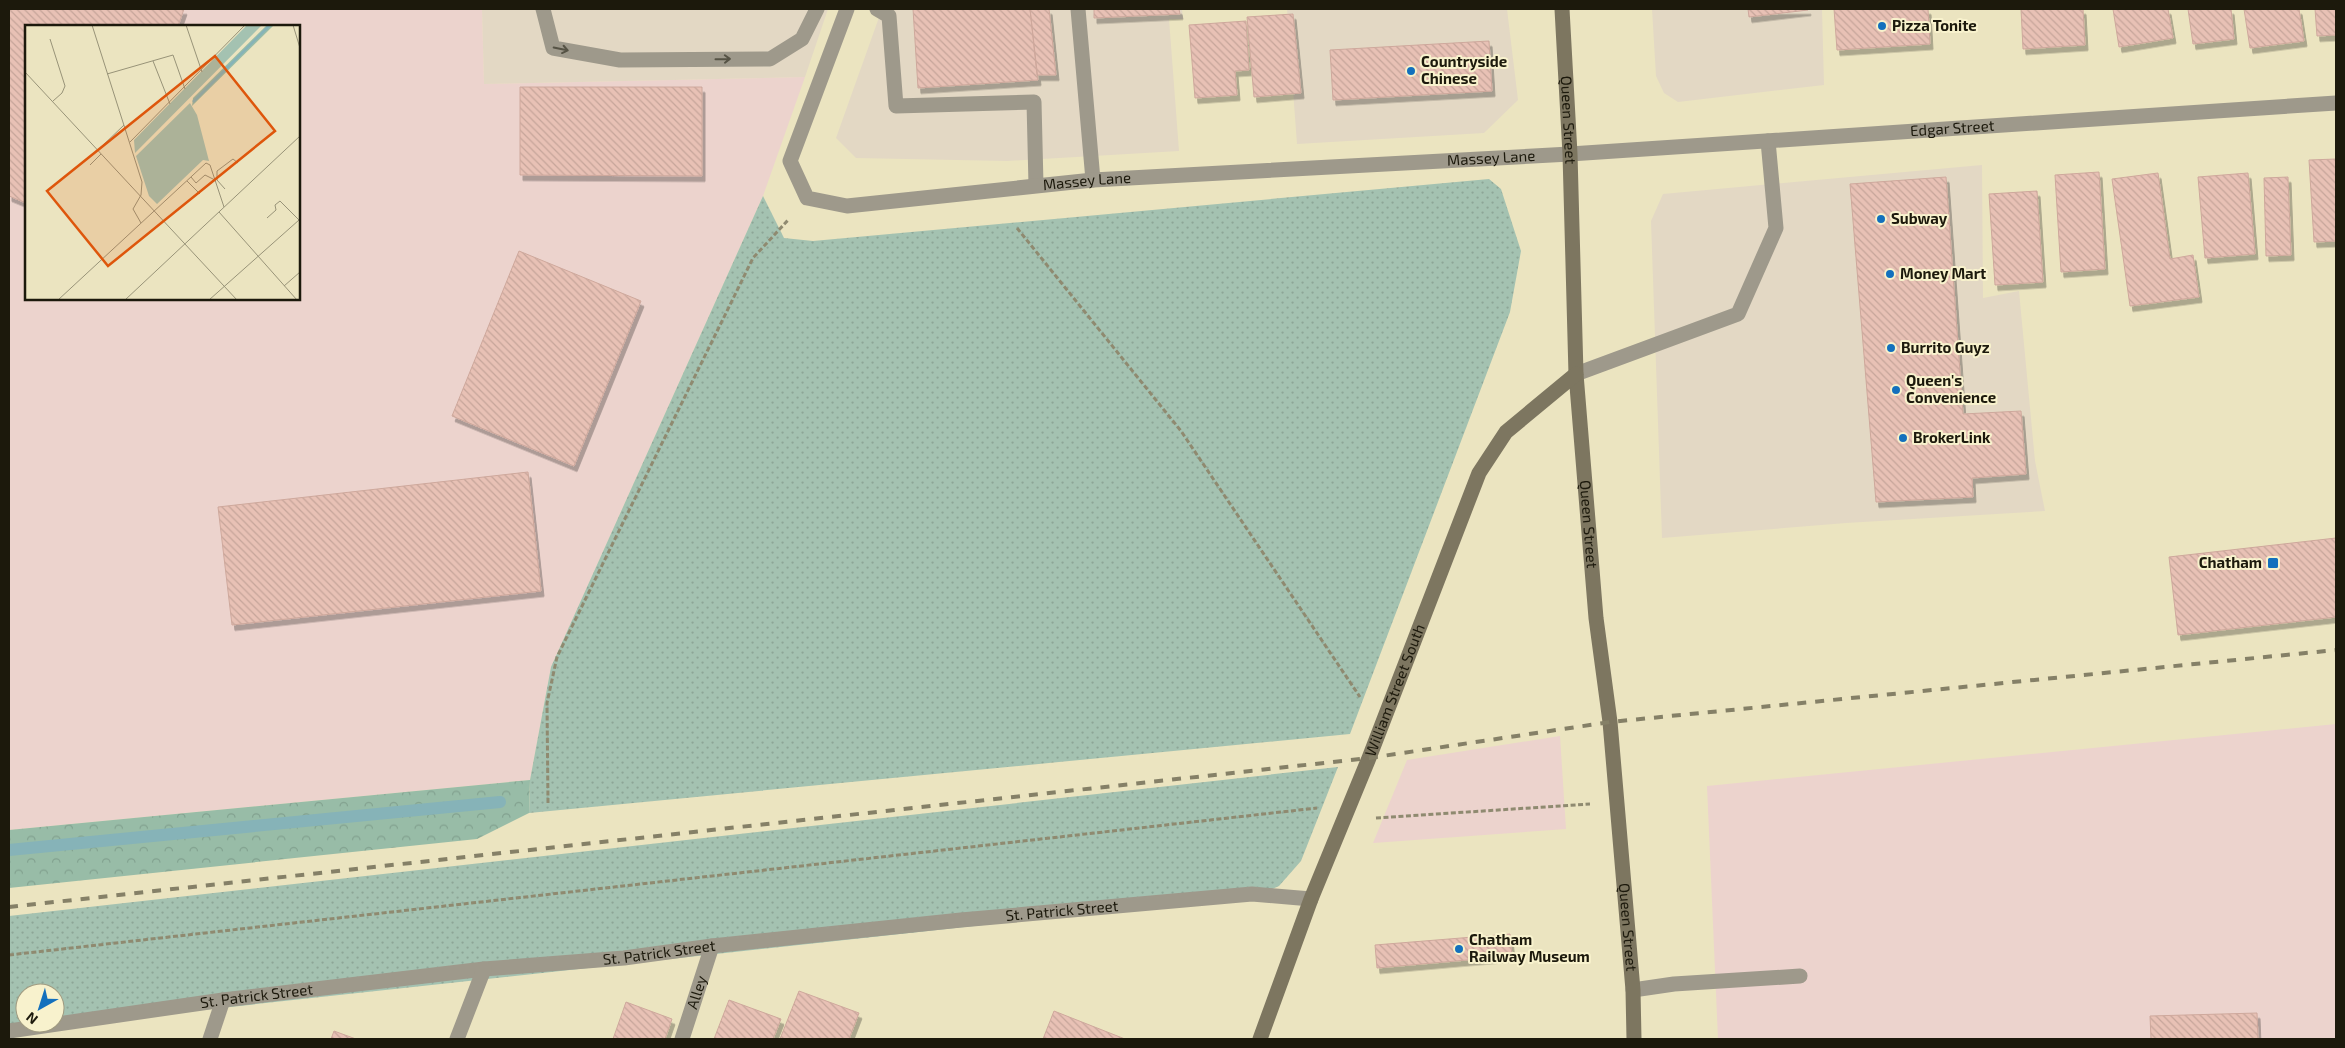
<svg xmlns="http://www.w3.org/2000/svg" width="2345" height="1048" viewBox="0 0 2345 1048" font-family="'Exo 2',sans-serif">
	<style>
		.commercial { fill: #e3d8c4 }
		.industrial { fill: #ecd3cd; fill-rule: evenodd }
		.grass { fill: url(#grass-dots); fill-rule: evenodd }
		.forest { fill: url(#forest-crowns) }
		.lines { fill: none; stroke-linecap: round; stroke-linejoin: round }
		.stream { stroke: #86b3b8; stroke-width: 12 }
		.building { fill: url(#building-back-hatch); stroke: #cea89c; filter: url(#shadow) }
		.path { stroke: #8f8a70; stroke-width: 3; stroke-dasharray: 5 2.5; stroke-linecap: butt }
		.lane { stroke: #9e998b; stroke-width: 15 }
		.street { stroke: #9e998b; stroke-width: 15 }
		.secondary { stroke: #7d7660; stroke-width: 15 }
		.rail { stroke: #858067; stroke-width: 4; stroke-dasharray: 9 9; stroke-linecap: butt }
		.oneway { stroke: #565345 }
		.poi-dot { fill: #1370bd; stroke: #f8f2cd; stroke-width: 2 }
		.labels { text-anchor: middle; stroke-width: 4; stroke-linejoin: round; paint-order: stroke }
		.poi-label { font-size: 15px; font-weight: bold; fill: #1c190c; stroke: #f8f2cd; text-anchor: start }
		.street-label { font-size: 15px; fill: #1c190c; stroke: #f8f2cd }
		.inset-river { fill: none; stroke: #86b3b8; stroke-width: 2.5 }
		.inset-road { fill: none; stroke: #989378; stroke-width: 1 }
		.view { fill: #de560c; fill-opacity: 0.15; stroke: #de560c; stroke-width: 2.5 }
		.inset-edge { fill: none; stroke: #1c190c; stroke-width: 2.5 }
	</style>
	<defs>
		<pattern id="grass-dots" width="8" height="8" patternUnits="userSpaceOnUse" patternTransform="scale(1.25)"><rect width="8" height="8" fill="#a4c2b1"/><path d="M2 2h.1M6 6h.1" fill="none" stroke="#8da697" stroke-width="1.8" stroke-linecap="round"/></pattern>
		<pattern id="forest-crowns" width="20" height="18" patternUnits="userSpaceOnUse" patternTransform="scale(1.25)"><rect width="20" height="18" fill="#98bca7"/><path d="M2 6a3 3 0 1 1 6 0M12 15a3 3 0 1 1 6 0" fill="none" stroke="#82a18f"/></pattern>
		<pattern id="building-back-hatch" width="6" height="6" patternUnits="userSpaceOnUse" patternTransform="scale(1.25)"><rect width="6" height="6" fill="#e8c1b5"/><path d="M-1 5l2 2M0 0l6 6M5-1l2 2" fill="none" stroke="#c6a59a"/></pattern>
		<filter id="shadow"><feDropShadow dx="3" dy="5.5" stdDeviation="0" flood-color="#0004"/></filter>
	</defs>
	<rect width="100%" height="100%" fill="#ebe4c0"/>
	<path class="commercial" d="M 482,9 L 828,9 L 805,77 L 484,84 Z
		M 882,9 L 1182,9 L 1183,19 L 1169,19 L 1179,151 L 1007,161 L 856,158 L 836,138 Z
		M 1287,9 L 1507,9 L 1518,100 L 1484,133 L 1297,144 Z
		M 1652,9 L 1822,9 L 1824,85 L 1678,102 L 1664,93 L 1656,76 Z
		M 1982,165 L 1983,298 L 2019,291 L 2035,461 L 2045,511 L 1846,523 L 1662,538 L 1651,221 L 1663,194 Z"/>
	<path class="industrial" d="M 9,9 L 482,9 L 484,84 L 805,77 L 763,196 L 551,667 L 530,780 L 9,830 ZM 26,26 L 299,26 L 299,299 L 26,299 Z
		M 2336,724 L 2336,1039 L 1718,1039 L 1707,786 Z
		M 1560,736 L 1566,829 L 1373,843 L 1407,760 Z"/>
	<path class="grass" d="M 1489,179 L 1501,189 L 1521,251 L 1510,312 L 1350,734 L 529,813 L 530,780 L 551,667 L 763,196 L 784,238 L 813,241 Z
		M 1338,767 L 1301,861 L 1279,886 L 1259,895 L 9,1031 L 9,916 ZM 25,993 L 55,993 L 55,1023 L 25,1023 Z"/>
	<path class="forest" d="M 530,780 L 529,813 L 477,839 L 9,888 L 9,830 Z"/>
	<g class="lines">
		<path class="stream" d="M 9,850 L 500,802"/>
	</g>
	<path class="building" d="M 9,9 L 184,9 L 178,26 L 26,26 L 26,203 L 9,196 Z
		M 913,9 L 1030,9 L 1038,80 L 918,88 Z
		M 1030,9 L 1049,9 L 1056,75 L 1037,75 Z
		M 1094,9 L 1179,9 L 1180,14 L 1094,18 Z
		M 1748,9 L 1808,9 L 1808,10 L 1749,17 Z
		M 1834,9 L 1928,9 L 1930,44 L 1837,50 Z
		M 2021,9 L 2083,9 L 2085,45 L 2023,49 Z
		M 2113,9 L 2168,9 L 2173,38 L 2119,47 Z
		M 2188,9 L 2231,9 L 2234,39 L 2193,44 Z
		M 2244,9 L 2299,9 L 2304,41 L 2250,48 Z
		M 2315,9 L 2336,9 L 2336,35 L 2317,36 Z
		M 1293,14 L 1301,93 L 1254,97 L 1247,17 Z
		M 1246,21 L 1249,70 L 1235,71 L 1237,95 L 1195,98 L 1189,25 Z
		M 1489,41 L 1492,91 L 1333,100 L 1330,50 Z
		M 520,87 L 702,87 L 702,176 L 520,175 Z
		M 2336,159 L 2336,241 L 2314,242 L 2309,160 Z
		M 2099,172 L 2105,269 L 2061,272 L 2055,175 Z
		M 2158,173 L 2170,259 L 2193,255 L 2199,297 L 2130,306 L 2112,179 Z
		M 2248,173 L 2255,254 L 2205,258 L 2198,177 Z
		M 1946,177 L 1963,414 L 2021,411 L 2026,474 L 1972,478 L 1973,497 L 1876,502 L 1850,184 Z
		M 2288,177 L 2291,255 L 2266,256 L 2264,178 Z
		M 2037,191 L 2043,282 L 1995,285 L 1989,194 Z
		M 519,251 L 641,301 L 574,466 L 452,416 Z
		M 528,472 L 541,591 L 232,625 L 218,507 Z
		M 2336,538 L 2336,617 L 2178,635 L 2169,557 Z
		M 1510,934 L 1512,956 L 1377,968 L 1375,945 Z
		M 799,991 L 859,1013 L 849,1039 L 780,1039 Z
		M 729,1000 L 781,1019 L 773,1039 L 714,1039 Z
		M 626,1002 L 672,1019 L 665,1039 L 613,1039 Z
		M 1054,1011 L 1125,1039 L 1043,1039 Z
		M 2257,1013 L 2258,1039 L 2151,1039 L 2150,1016 Z
		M 334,1031 L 356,1039 L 331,1039 Z"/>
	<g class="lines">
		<path class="path" d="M 1017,228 L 1181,431 L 1360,697
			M 548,803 L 547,703 L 557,657 L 753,258 L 789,219
			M 1376,818 L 1590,804
			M 9,955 L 1317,808"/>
		<g class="lane">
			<path d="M 543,9 L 553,48 L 620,60 L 770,59 L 802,39 L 817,9"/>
			<path d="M 877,9 L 889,16 L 896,106 L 1034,102 L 1036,185"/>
			<path d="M 1078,9 L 1093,180"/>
			<path d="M 1576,374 L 1738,314 L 1776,228 L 1768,141"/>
			<path d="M 1633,990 L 1674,984 L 1800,976"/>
			<path id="s1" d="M 682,1039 L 712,946"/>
		</g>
		<g class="street">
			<path id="s2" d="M 847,9 L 790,161 L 807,198 L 847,206 L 1093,180 L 1570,154 L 2336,103"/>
			<path id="s3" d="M 9,1031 L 223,1000 L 484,969 L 624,958 L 712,946 L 961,920 L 1252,894 L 1311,899"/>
			<path d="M 210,1039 L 223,1000"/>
			<path d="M 457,1039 L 484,969"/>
		</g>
		<g class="secondary">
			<path id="s4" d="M 1562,9 L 1570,154 L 1576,374 L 1596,618 L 1610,722 L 1633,990 L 1634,1039"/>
			<path id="s5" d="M 1260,1039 L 1311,899 L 1369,758 L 1479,473 L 1506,432 L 1576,374"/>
		</g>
		<path class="rail" d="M 9,907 L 1369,758 L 1610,722 L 2336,650"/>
	</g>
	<defs><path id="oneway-shaft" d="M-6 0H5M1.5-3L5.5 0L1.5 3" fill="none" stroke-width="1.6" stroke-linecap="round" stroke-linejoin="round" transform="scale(1.25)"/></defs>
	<g class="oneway">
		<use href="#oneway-shaft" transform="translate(561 49) rotate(12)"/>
		<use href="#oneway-shaft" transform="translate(723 59) rotate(-1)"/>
	</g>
	<g class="poi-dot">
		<circle cx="1882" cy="26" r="5"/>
		<circle cx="1411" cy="71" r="5"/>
		<circle cx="1881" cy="219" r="5"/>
		<circle cx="1890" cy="274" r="5"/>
		<circle cx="1891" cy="348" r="5"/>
		<circle cx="1896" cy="390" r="5"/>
		<circle cx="1903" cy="438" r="5"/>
		<rect x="2267" y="557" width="12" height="12" rx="2.5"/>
		<circle cx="1459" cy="949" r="5"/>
	</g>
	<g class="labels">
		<g class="poi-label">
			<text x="1892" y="31">Pizza Tonite</text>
			<text x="1421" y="67">Countryside<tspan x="1421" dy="17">Chinese</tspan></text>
			<text x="1891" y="224">Subway</text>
			<text x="1900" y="279">Money Mart</text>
			<text x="1901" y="353">Burrito Guyz</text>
			<text x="1906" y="386">Queen's<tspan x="1906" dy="17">Convenience</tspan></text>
			<text x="1913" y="443">BrokerLink</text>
			<text x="2262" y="568" text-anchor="end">Chatham</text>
			<text x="1469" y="945">Chatham<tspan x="1469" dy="17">Railway Museum</tspan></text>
		</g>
		<g class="street-label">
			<text dy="5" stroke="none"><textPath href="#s4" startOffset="111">Queen Street</textPath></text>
			<text dy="5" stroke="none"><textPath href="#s2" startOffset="1352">Edgar Street</textPath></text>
			<text dy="5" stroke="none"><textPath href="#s2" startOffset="890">Massey Lane</textPath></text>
			<text dy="5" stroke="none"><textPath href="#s2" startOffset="485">Massey Lane</textPath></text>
			<text dy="5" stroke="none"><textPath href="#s4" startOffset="516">Queen Street</textPath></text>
			<text dy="5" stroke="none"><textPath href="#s5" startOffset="374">William Street South</textPath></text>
			<text dy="5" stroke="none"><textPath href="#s3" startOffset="1060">St. Patrick Street</textPath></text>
			<text dy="5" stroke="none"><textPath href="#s4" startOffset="921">Queen Street</textPath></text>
			<text dy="5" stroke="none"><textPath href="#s3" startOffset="655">St. Patrick Street</textPath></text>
			<text dy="5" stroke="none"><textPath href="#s1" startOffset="49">Alley</textPath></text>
			<text dy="5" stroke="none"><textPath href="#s3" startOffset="250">St. Patrick Street</textPath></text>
		</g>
	</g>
	<g transform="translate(25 25)">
		<rect width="275" height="275" fill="#ebe4c0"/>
		<path d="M 222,0 L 237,0 L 110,128 L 109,115 ZM 165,78 L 172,90 L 184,136 L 178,135 L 132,179 L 124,171 L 111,131 Z" fill="#a4c2b1"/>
		<path d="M 242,0 L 249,0 L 167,81 L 168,73 Z" fill="#98bca7"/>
		<path class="inset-river" d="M 168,77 L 245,0"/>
		<path class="inset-road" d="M 67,0 L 117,157 L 116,170 L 108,184 L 116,198M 161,0 L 177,47M 268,0 L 275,23M 25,14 L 40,61 L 37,68 L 28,76M 128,36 L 145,79M 0,47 L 212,275M 82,49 L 148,30 L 160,64M 105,117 L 220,0M 73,125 L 99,100M 65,140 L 76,129M 166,152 L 171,158 L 180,150 L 190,155M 162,156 L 175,169M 200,164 L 192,155 L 192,146 L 208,134 L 213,138M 194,187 L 272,275M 259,261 L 275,247M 33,275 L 181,138 L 185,140 L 199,182M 100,275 L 275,111M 184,275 L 274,195 L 255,176 L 250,180 L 251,185 L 242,193"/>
		<path class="view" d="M 190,31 L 250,106 L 83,241 L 22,166 Z"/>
		<rect width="275" height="275" class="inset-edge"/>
	</g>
	<rect width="2345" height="1048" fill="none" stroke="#1c190c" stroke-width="20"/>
	<g transform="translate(40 1008) rotate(219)"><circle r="24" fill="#f8f2cd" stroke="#a09b80"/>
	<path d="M0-4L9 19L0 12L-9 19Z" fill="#1370bd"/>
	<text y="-8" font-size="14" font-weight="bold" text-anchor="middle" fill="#1c190c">N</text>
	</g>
</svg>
